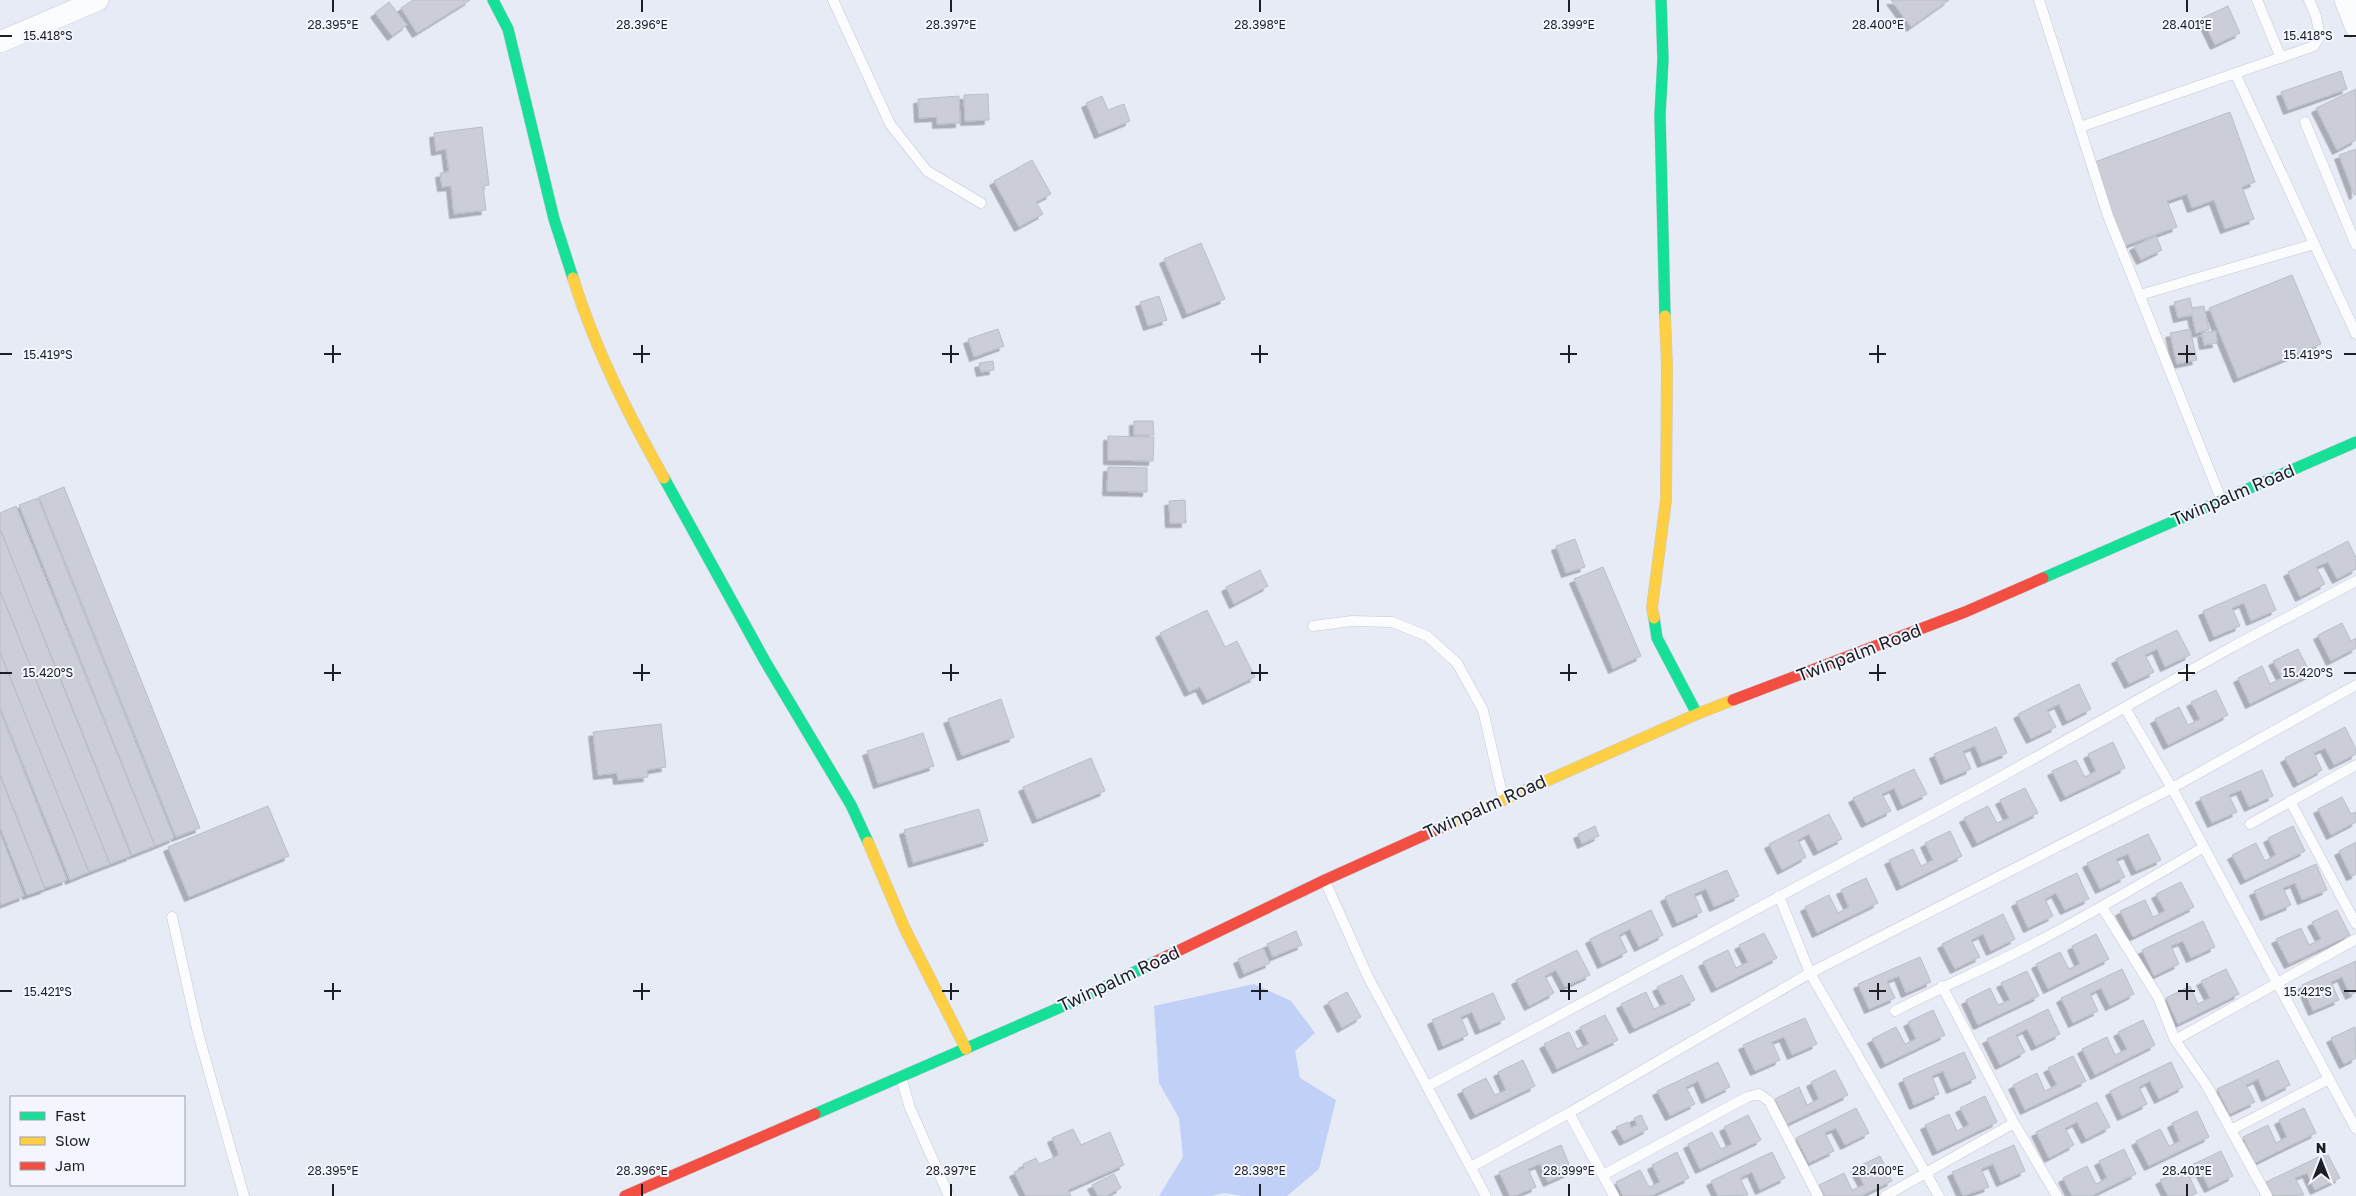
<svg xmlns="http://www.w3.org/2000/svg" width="2356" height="1196" viewBox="0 0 2356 1196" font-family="'Golos Text',sans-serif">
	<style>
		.forest { fill: #c0d0f6 }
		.building { fill: #cbced6; stroke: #bbbec6; filter: url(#shadow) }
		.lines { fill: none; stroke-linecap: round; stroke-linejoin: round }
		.lane-casing { stroke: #c5c8d0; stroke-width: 11 }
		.street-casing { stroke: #c5c8d0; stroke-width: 22 }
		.fast-casing { stroke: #c5c8d0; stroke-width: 12 }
		.slow-casing { stroke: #c5c8d0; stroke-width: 12 }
		.jam-casing { stroke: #c5c8d0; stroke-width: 12 }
		.lane { stroke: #fbfcfe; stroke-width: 10 }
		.street { stroke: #fbfcfe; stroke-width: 21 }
		.fast { stroke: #16e098; stroke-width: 11 }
		.slow { stroke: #ffcf43; stroke-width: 11 }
		.jam { stroke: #f24e42; stroke-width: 11 }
		.ticks { fill: none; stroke: #1c1f25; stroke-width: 2 }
		.labels { text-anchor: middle; stroke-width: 4; stroke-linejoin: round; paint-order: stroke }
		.street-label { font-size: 18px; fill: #1c1f25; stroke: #f3f6fe }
		.ticks-label { font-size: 12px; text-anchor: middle; fill: #1c1f25; stroke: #f3f6fe; stroke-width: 4; stroke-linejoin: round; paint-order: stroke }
	</style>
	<defs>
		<filter id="shadow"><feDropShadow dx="-4.5" dy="4.5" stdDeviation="0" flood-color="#0004"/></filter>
	</defs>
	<rect width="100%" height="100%" fill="#e7ebf5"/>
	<path class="forest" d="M 1254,984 L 1291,1001 L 1315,1033 L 1295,1051 L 1300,1078 L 1336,1100 L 1319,1169 L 1287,1196 L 1243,1196 L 1224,1193 L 1212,1196 L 1159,1196 L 1183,1157 L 1179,1118 L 1159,1083 L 1154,1006 Z"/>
	<path class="building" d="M 413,0 L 470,0 L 417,33 L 401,8 Z
		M 1891,0 L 1949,0 L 1911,27 Z
		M 389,2 L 407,25 L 392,36 L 375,13 Z
		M 2228,6 L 2240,33 L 2215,45 L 2202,18 Z
		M 2341,71 L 2347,89 L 2288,110 L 2281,92 Z
		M 2356,89 L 2356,140 L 2337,150 L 2316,108 Z
		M 988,94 L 989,120 L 965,121 L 964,95 Z
		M 959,96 L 960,123 L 937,124 L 937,117 L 919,118 L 918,99 Z
		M 1102,96 L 1108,110 L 1124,104 L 1130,121 L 1099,134 L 1086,103 Z
		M 2230,112 L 2255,182 L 2242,187 L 2254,219 L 2225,229 L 2214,200 L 2192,208 L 2187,194 L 2167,201 L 2177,227 L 2124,246 L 2092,163 Z
		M 482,127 L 489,185 L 483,186 L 486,210 L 454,214 L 451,186 L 442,187 L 440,173 L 449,172 L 446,149 L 436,151 L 434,133 Z
		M 2356,149 L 2356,194 L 2354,195 L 2339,155 Z
		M 1032,160 L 1051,194 L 1036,202 L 1043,214 L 1019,227 L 994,181 Z
		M 2156,236 L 2162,250 L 2141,260 L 2134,246 Z
		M 1201,243 L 1225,299 L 1187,314 L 1164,259 Z
		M 2292,275 L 2321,344 L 2238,378 L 2209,308 Z
		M 1159,296 L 1167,320 L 1148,326 L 1140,302 Z
		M 2190,298 L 2192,308 L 2204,306 L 2209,330 L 2196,333 L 2192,315 L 2178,318 L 2174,302 Z
		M 998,329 L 1004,346 L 974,357 L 968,339 Z
		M 2190,329 L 2197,360 L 2177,364 L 2170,333 Z
		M 2216,331 L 2217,343 L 2204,345 L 2202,333 Z
		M 993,361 L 994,370 L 981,372 L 979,363 Z
		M 1134,421 L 1153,421 L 1154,435 L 1134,435 Z
		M 1108,436 L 1154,437 L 1153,461 L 1108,460 Z
		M 1108,467 L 1147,468 L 1147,492 L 1107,491 Z
		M 64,487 L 200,828 L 176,837 L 39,497 Z
		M 38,498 L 174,838 L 155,846 L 19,505 Z
		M 1185,500 L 1186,523 L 1170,523 L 1169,501 Z
		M 16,506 L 155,846 L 132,855 L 0,529 L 0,513 Z
		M 0,529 L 131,856 L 110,864 L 0,590 Z
		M 1575,539 L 1585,567 L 1566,573 L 1556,546 Z
		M 2348,541 L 2356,558 L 2356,569 L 2337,579 L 2328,562 L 2316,567 L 2325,584 L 2300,597 L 2288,572 Z
		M 1603,567 L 1641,656 L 1613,669 L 1574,579 Z
		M 1260,570 L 1268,586 L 1234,604 L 1226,587 Z
		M 2265,584 L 2276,610 L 2251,621 L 2244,603 L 2232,608 L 2240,626 L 2214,637 L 2203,611 Z
		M 0,591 L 110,864 L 89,872 L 0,652 Z
		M 1207,610 L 1225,647 L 1237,641 L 1255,677 L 1207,700 L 1200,687 L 1189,692 L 1160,633 Z
		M 2342,623 L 2351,641 L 2356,638 L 2356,648 L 2331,661 L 2318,635 Z
		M 2177,630 L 2190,655 L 2165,667 L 2157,649 L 2145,655 L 2154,672 L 2129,684 L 2116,659 Z
		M 2298,649 L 2311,674 L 2250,704 L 2238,678 L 2262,666 L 2270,684 L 2282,678 L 2273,661 Z
		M 0,653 L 89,872 L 70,880 L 0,707 Z
		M 2079,684 L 2091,709 L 2067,721 L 2059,704 L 2047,710 L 2056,727 L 2031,739 L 2018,714 Z
		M 2216,690 L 2228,715 L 2168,745 L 2155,719 L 2179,707 L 2188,725 L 2200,719 L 2191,702 Z
		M 1001,699 L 1014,737 L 962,756 L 948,719 Z
		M 0,711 L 67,880 L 45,888 L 0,774 Z
		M 661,724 L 666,767 L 647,770 L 648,777 L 618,780 L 617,773 L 598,775 L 593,732 Z
		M 1996,727 L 2007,753 L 1982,763 L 1975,746 L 1963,751 L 1971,769 L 1945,780 L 1934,754 Z
		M 2345,727 L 2356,749 L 2356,754 L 2334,765 L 2325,748 L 2314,753 L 2322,770 L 2298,783 L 2285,758 Z
		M 923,733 L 934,766 L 878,784 L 867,751 Z
		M 2113,742 L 2125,768 L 2065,797 L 2052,771 L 2076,760 L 2085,777 L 2096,771 L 2088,754 Z
		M 1091,758 L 1105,791 L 1037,819 L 1023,787 Z
		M 1914,769 L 1927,794 L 1902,806 L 1894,788 L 1882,794 L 1891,811 L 1866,823 L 1853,798 Z
		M 2262,770 L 2273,796 L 2249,807 L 2241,790 L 2229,795 L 2237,812 L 2212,823 L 2200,798 Z
		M 0,776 L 45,889 L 27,895 L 0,827 Z
		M 2025,788 L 2038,813 L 1977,843 L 1964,818 L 1988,806 L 1997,823 L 2009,818 L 2000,800 Z
		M 2342,797 L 2351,814 L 2356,812 L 2356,822 L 2331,835 L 2318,809 Z
		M 268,806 L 289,856 L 189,897 L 168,847 Z
		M 979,809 L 988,841 L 913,863 L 904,830 Z
		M 1829,814 L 1842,839 L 1818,851 L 1809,834 L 1798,840 L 1806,857 L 1782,870 L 1769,844 Z
		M 1595,826 L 1599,836 L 1582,844 L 1578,834 Z
		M 2293,826 L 2305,851 L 2245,880 L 2232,855 L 2256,843 L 2265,861 L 2276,855 L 2268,838 Z
		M 1950,831 L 1962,856 L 1901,886 L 1889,860 L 1913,849 L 1921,866 L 1933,860 L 1925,843 Z
		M 0,833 L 24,896 L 1,905 L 0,902 Z
		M 2148,834 L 2161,860 L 2136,871 L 2128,854 L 2116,859 L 2125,877 L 2100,889 L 2087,863 Z
		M 2356,842 L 2356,874 L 2351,876 L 2339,851 Z
		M 2316,864 L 2327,890 L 2302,900 L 2295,883 L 2283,888 L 2291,905 L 2265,916 L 2254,891 Z
		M 1727,870 L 1739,896 L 1714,907 L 1706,889 L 1694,894 L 1702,912 L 1677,923 L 1665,897 Z
		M 2077,873 L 2089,899 L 2065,910 L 2056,893 L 2045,899 L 2053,916 L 2028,928 L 2016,902 Z
		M 1866,878 L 1878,903 L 1817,933 L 1805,907 L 1829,895 L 1838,913 L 1849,907 L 1841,890 Z
		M 2181,882 L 2194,907 L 2133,937 L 2120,911 L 2145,900 L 2153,917 L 2165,911 L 2156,894 Z
		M 1651,910 L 1663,935 L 1639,947 L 1630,929 L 1619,935 L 1627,952 L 1602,964 L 1590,939 Z
		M 2337,910 L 2350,935 L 2289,964 L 2276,939 L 2301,928 L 2309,945 L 2321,939 L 2312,922 Z
		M 2003,914 L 2015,939 L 1991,951 L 1983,934 L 1971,940 L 1980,957 L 1955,969 L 1942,944 Z
		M 2203,921 L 2215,947 L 2191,958 L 2183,941 L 2171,946 L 2179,964 L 2154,976 L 2142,950 Z
		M 1296,931 L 1302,945 L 1273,957 L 1267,944 Z
		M 1764,933 L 1777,958 L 1716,988 L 1703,962 L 1728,950 L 1736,968 L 1748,962 L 1739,945 Z
		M 2096,934 L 2109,959 L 2048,989 L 2036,964 L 2060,952 L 2069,969 L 2080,964 L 2072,946 Z
		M 1263,948 L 1270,963 L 1244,974 L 1238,959 Z
		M 1577,950 L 1590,975 L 1565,987 L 1556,970 L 1545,976 L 1554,993 L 1529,1006 L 1516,980 Z
		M 1920,957 L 1931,982 L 1906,993 L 1899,976 L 1887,981 L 1895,998 L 1869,1009 L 1858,984 Z
		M 2356,961 L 2356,992 L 2350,995 L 2342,977 L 2331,982 L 2339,1000 L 2313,1011 L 2302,985 Z
		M 2122,969 L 2134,994 L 2110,1006 L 2101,988 L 2090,994 L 2098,1011 L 2073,1023 L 2061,998 Z
		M 2226,969 L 2239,994 L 2178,1024 L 2166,998 L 2190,986 L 2198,1004 L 2210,998 L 2201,981 Z
		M 2027,971 L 2039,996 L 1978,1025 L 1966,1000 L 1990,988 L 1998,1005 L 2010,1000 L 2001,983 Z
		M 1682,975 L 1695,1000 L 1634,1029 L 1621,1004 L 1646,992 L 1654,1009 L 1666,1004 L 1657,987 Z
		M 1347,992 L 1361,1017 L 1342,1028 L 1328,1002 Z
		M 1493,993 L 1505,1019 L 1480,1030 L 1472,1012 L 1461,1017 L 1468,1035 L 1443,1046 L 1432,1020 Z
		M 2048,1009 L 2060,1034 L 2036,1046 L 2027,1029 L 2016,1035 L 2025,1052 L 2000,1065 L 1987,1039 Z
		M 1933,1010 L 1945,1035 L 1885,1064 L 1872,1039 L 1896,1027 L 1905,1044 L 1916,1039 L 1908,1022 Z
		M 1605,1015 L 1618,1040 L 1557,1069 L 1544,1044 L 1569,1032 L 1577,1049 L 1589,1044 L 1580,1027 Z
		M 1805,1018 L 1817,1044 L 1792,1055 L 1784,1037 L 1772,1042 L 1780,1060 L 1755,1071 L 1743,1045 Z
		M 2143,1020 L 2155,1045 L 2095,1075 L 2082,1049 L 2107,1037 L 2115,1055 L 2127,1049 L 2118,1032 Z
		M 2355,1027 L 2356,1058 L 2344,1064 L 2331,1038 Z
		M 1964,1052 L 1976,1078 L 1951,1089 L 1943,1071 L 1932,1076 L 1939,1094 L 1914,1105 L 1903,1079 Z
		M 2073,1056 L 2086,1081 L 2025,1110 L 2013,1085 L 2037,1073 L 2045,1091 L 2057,1085 L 2048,1068 Z
		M 1523,1060 L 1535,1086 L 1475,1115 L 1462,1090 L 1486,1078 L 1495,1095 L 1506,1090 L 1498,1072 Z
		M 2278,1060 L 2290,1085 L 2266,1097 L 2258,1079 L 2246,1085 L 2255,1102 L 2230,1114 L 2217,1089 Z
		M 1718,1062 L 1730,1087 L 1706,1099 L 1698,1081 L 1686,1087 L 1695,1104 L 1670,1116 L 1657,1091 Z
		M 2171,1062 L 2183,1087 L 2159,1099 L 2150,1081 L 2139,1087 L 2147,1104 L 2122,1116 L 2110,1091 Z
		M 1835,1070 L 1848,1095 L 1787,1124 L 1775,1099 L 1799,1087 L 1807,1105 L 1819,1099 L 1811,1082 Z
		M 1985,1096 L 1997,1122 L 1937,1151 L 1925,1125 L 1949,1114 L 1957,1131 L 1969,1125 L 1960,1108 Z
		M 2097,1102 L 2110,1127 L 2086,1139 L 2077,1122 L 2065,1128 L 2074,1145 L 2049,1158 L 2036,1132 Z
		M 1856,1108 L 1869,1133 L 1845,1145 L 1836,1128 L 1825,1133 L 1834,1151 L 1809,1163 L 1796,1138 Z
		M 2304,1108 L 2316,1133 L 2255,1163 L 2243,1137 L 2268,1125 L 2276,1143 L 2287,1137 L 2279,1120 Z
		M 2197,1111 L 2209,1137 L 2149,1166 L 2136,1141 L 2160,1129 L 2169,1146 L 2180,1141 L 2172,1123 Z
		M 1641,1115 L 1648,1129 L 1624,1141 L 1616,1127 L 1628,1122 L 1631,1128 L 1637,1125 L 1634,1118 Z
		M 1748,1115 L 1761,1140 L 1700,1169 L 1688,1144 L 1712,1132 L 1721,1149 L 1732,1144 L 1724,1127 Z
		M 1073,1129 L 1081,1145 L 1110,1132 L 1124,1165 L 1068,1190 L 1071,1196 L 1026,1196 L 1014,1172 L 1024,1168 L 1023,1164 L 1036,1158 L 1039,1164 L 1059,1155 L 1052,1138 Z
		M 1561,1145 L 1572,1171 L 1548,1182 L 1540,1164 L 1528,1169 L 1536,1187 L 1515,1196 L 1510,1196 L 1499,1172 Z
		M 2014,1145 L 2025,1171 L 2001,1182 L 1993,1164 L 1981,1169 L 1989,1187 L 1963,1196 L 1952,1172 Z
		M 2124,1149 L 2136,1174 L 2091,1196 L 2072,1196 L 2063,1178 L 2087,1166 L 2096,1184 L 2107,1178 L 2099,1161 Z
		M 2221,1151 L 2233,1176 L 2209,1188 L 2200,1171 L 2189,1176 L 2197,1193 L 2191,1196 L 2168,1196 L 2160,1180 Z
		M 1677,1152 L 1689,1178 L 1651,1196 L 1623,1196 L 1616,1182 L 1640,1170 L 1649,1187 L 1660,1182 L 1652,1165 Z
		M 1772,1152 L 1785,1178 L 1760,1190 L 1752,1172 L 1740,1178 L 1748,1195 L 1718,1196 L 1711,1181 Z
		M 2327,1153 L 2340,1178 L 2315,1190 L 2307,1173 L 2295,1178 L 2304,1195 L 2273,1196 L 2266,1182 Z
		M 1880,1156 L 1892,1181 L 1861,1196 L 1825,1196 L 1819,1185 L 1844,1173 L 1852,1190 L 1864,1185 L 1855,1168 Z
		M 1114,1174 L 1121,1188 L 1106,1196 L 1098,1196 L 1092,1185 Z"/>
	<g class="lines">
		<g class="lane-casing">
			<path id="lane" d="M 833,0 L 890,124 L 927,171 L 981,203
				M 2039,0 L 2108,216 L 2221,499
				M 2257,0 L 2281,58
				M 2235,73 L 2356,334
				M 2305,122 L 2356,245
				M 2080,127 L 2314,46 L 2320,36 L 2316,16 L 2309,0
				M 2140,295 L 2314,244
				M 1313,626 L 1352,621 L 1392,622 L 1427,636 L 1457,663 L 1483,710 L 1503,798
				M 2125,708 L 2172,788 L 2356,1129
				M 2290,801 L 2356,924
				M 2250,824 L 2356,765
				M 1325,881 L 1368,977 L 1486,1196
				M 1779,896 L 1810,973 L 1939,1196
				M 2102,907 L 2158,997 L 2175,1040 L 2207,1086 L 2267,1196
				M 172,917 L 198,1033 L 244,1196
				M 1942,986 L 2014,1123 L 2057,1196
				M 1895,1011 C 1939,988 1985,969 2029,946 C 2088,916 2146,881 2204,847
				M 2175,1040 L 2356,939
				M 901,1077 L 910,1108 L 949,1196
				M 1428,1086 L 1990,783 L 2232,647 L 2356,581
				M 1569,1113 L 1614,1196
				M 2231,1130 L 2329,1079
				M 1471,1167 L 1569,1113 L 1810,973 L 2172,788 L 2356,685
				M 1603,1175 L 1747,1097 L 1759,1094 L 1769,1101 L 1818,1196
				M 1885,1196 L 2014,1123"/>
		</g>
		<g class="street-casing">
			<path id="street" d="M 2345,0 L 2356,28
				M 0,42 L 98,0"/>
		</g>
		<g class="fast-casing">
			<path id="fast" d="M 493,0 L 508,29 L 554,219 L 573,278
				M 1661,0 L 1663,59 L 1660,115 L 1665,316
				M 664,478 L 765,661 L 851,805 L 868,842
				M 2043,578 L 2356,442
				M 1654,618 L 1657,638 L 1697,714
				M 815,1114 L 1084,997 L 1157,961"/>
		</g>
		<g class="slow-casing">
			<path id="slow" d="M 573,278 C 595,349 628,414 664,478
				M 1654,618 L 1652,608 L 1666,500 L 1667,367 L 1665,316
				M 1447,825 L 1697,714 L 1733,700
				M 868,842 L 905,929 L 966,1049"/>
		</g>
		<g class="jam-casing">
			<path id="jam" d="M 1733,700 L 1965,612 L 2043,578
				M 1157,961 L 1325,880 L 1447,825
				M 625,1196 L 815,1114"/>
		</g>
		<use href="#lane" class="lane"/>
		<use href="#street" class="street"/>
		<use href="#fast" class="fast"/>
		<use href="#slow" class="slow"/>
		<use href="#jam" class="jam"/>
	</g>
	<path class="ticks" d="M 333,0 L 333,12M 642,0 L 642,12M 951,0 L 951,12M 1260,0 L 1260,12M 1569,0 L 1569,12M 1878,0 L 1878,12M 2187,0 L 2187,12M 0,36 L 12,36M 2344,36 L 2356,36M 333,345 L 333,363M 642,345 L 642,363M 951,345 L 951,363M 1260,345 L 1260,363M 1569,345 L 1569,363M 1878,345 L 1878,363M 2187,345 L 2187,363M 0,354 L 12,354M 324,354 L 341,354M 633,354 L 650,354M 942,354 L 959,354M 1251,354 L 1268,354M 1560,354 L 1577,354M 1869,354 L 1886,354M 2178,354 L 2195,354M 2344,354 L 2356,354M 333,664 L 333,681M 642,664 L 642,681M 951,664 L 951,681M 1260,664 L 1260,681M 1569,664 L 1569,681M 1878,664 L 1878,681M 2187,664 L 2187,681M 0,673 L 12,673M 324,673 L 341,673M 633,673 L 650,673M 942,673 L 959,673M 1251,673 L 1268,673M 1560,673 L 1577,673M 1869,673 L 1886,673M 2178,673 L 2195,673M 2344,673 L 2356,673M 333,983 L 333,1000M 642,983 L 642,1000M 951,983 L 951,1000M 1260,983 L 1260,1000M 1569,983 L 1569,1000M 1878,983 L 1878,1000M 2187,983 L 2187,1000M 0,991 L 12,991M 324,991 L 341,991M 633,991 L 650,991M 942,991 L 959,991M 1251,991 L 1268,991M 1560,991 L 1577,991M 1869,991 L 1886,991M 2178,991 L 2195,991M 2344,991 L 2356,991M 333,1184 L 333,1196M 642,1184 L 642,1196M 951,1184 L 951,1196M 1260,1184 L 1260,1196M 1569,1184 L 1569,1196M 1878,1184 L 1878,1196M 2187,1184 L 2187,1196"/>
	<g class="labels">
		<g class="street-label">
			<text transform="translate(2233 495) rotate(-23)" y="6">Twinpalm Road</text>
			<text transform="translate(1859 653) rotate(-21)" y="6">Twinpalm Road</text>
			<text transform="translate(1485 807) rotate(-24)" y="6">Twinpalm Road</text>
			<text transform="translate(1119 979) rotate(-25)" y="6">Twinpalm Road</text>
		</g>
	</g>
	<g class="ticks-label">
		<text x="333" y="29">28.395°E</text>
		<text x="642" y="29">28.396°E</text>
		<text x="951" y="29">28.397°E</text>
		<text x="1260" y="29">28.398°E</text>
		<text x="1569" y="29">28.399°E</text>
		<text x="1878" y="29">28.400°E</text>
		<text x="2187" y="29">28.401°E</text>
		<text x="48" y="40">15.418°S</text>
		<text x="2308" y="40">15.418°S</text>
		<text x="48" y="359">15.419°S</text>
		<text x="2308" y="359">15.419°S</text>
		<text x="48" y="677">15.420°S</text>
		<text x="2308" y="677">15.420°S</text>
		<text x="48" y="996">15.421°S</text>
		<text x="2308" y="996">15.421°S</text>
		<text x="333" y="1175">28.395°E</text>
		<text x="642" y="1175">28.396°E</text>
		<text x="951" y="1175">28.397°E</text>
		<text x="1260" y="1175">28.398°E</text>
		<text x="1569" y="1175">28.399°E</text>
		<text x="1878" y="1175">28.400°E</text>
		<text x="2187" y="1175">28.401°E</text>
	</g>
	<rect x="10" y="1096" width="175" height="90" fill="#f3f6fe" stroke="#9da0a7"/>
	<rect x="20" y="1112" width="25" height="8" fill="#16e098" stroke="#9da0a7"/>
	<text x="55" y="1121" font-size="15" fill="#1c1f25">Fast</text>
	<rect x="20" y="1137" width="25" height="8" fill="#ffcf43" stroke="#9da0a7"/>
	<text x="55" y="1146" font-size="15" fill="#1c1f25">Slow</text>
	<rect x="20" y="1162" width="25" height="8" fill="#f24e42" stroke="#9da0a7"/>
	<text x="55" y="1171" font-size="15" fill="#1c1f25">Jam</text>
	<g transform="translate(2321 1161)" stroke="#f3f6fe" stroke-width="4" paint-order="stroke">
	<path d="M0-4L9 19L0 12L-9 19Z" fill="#1c1f25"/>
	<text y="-8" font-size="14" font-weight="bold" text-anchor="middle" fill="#1c1f25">N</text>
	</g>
</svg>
